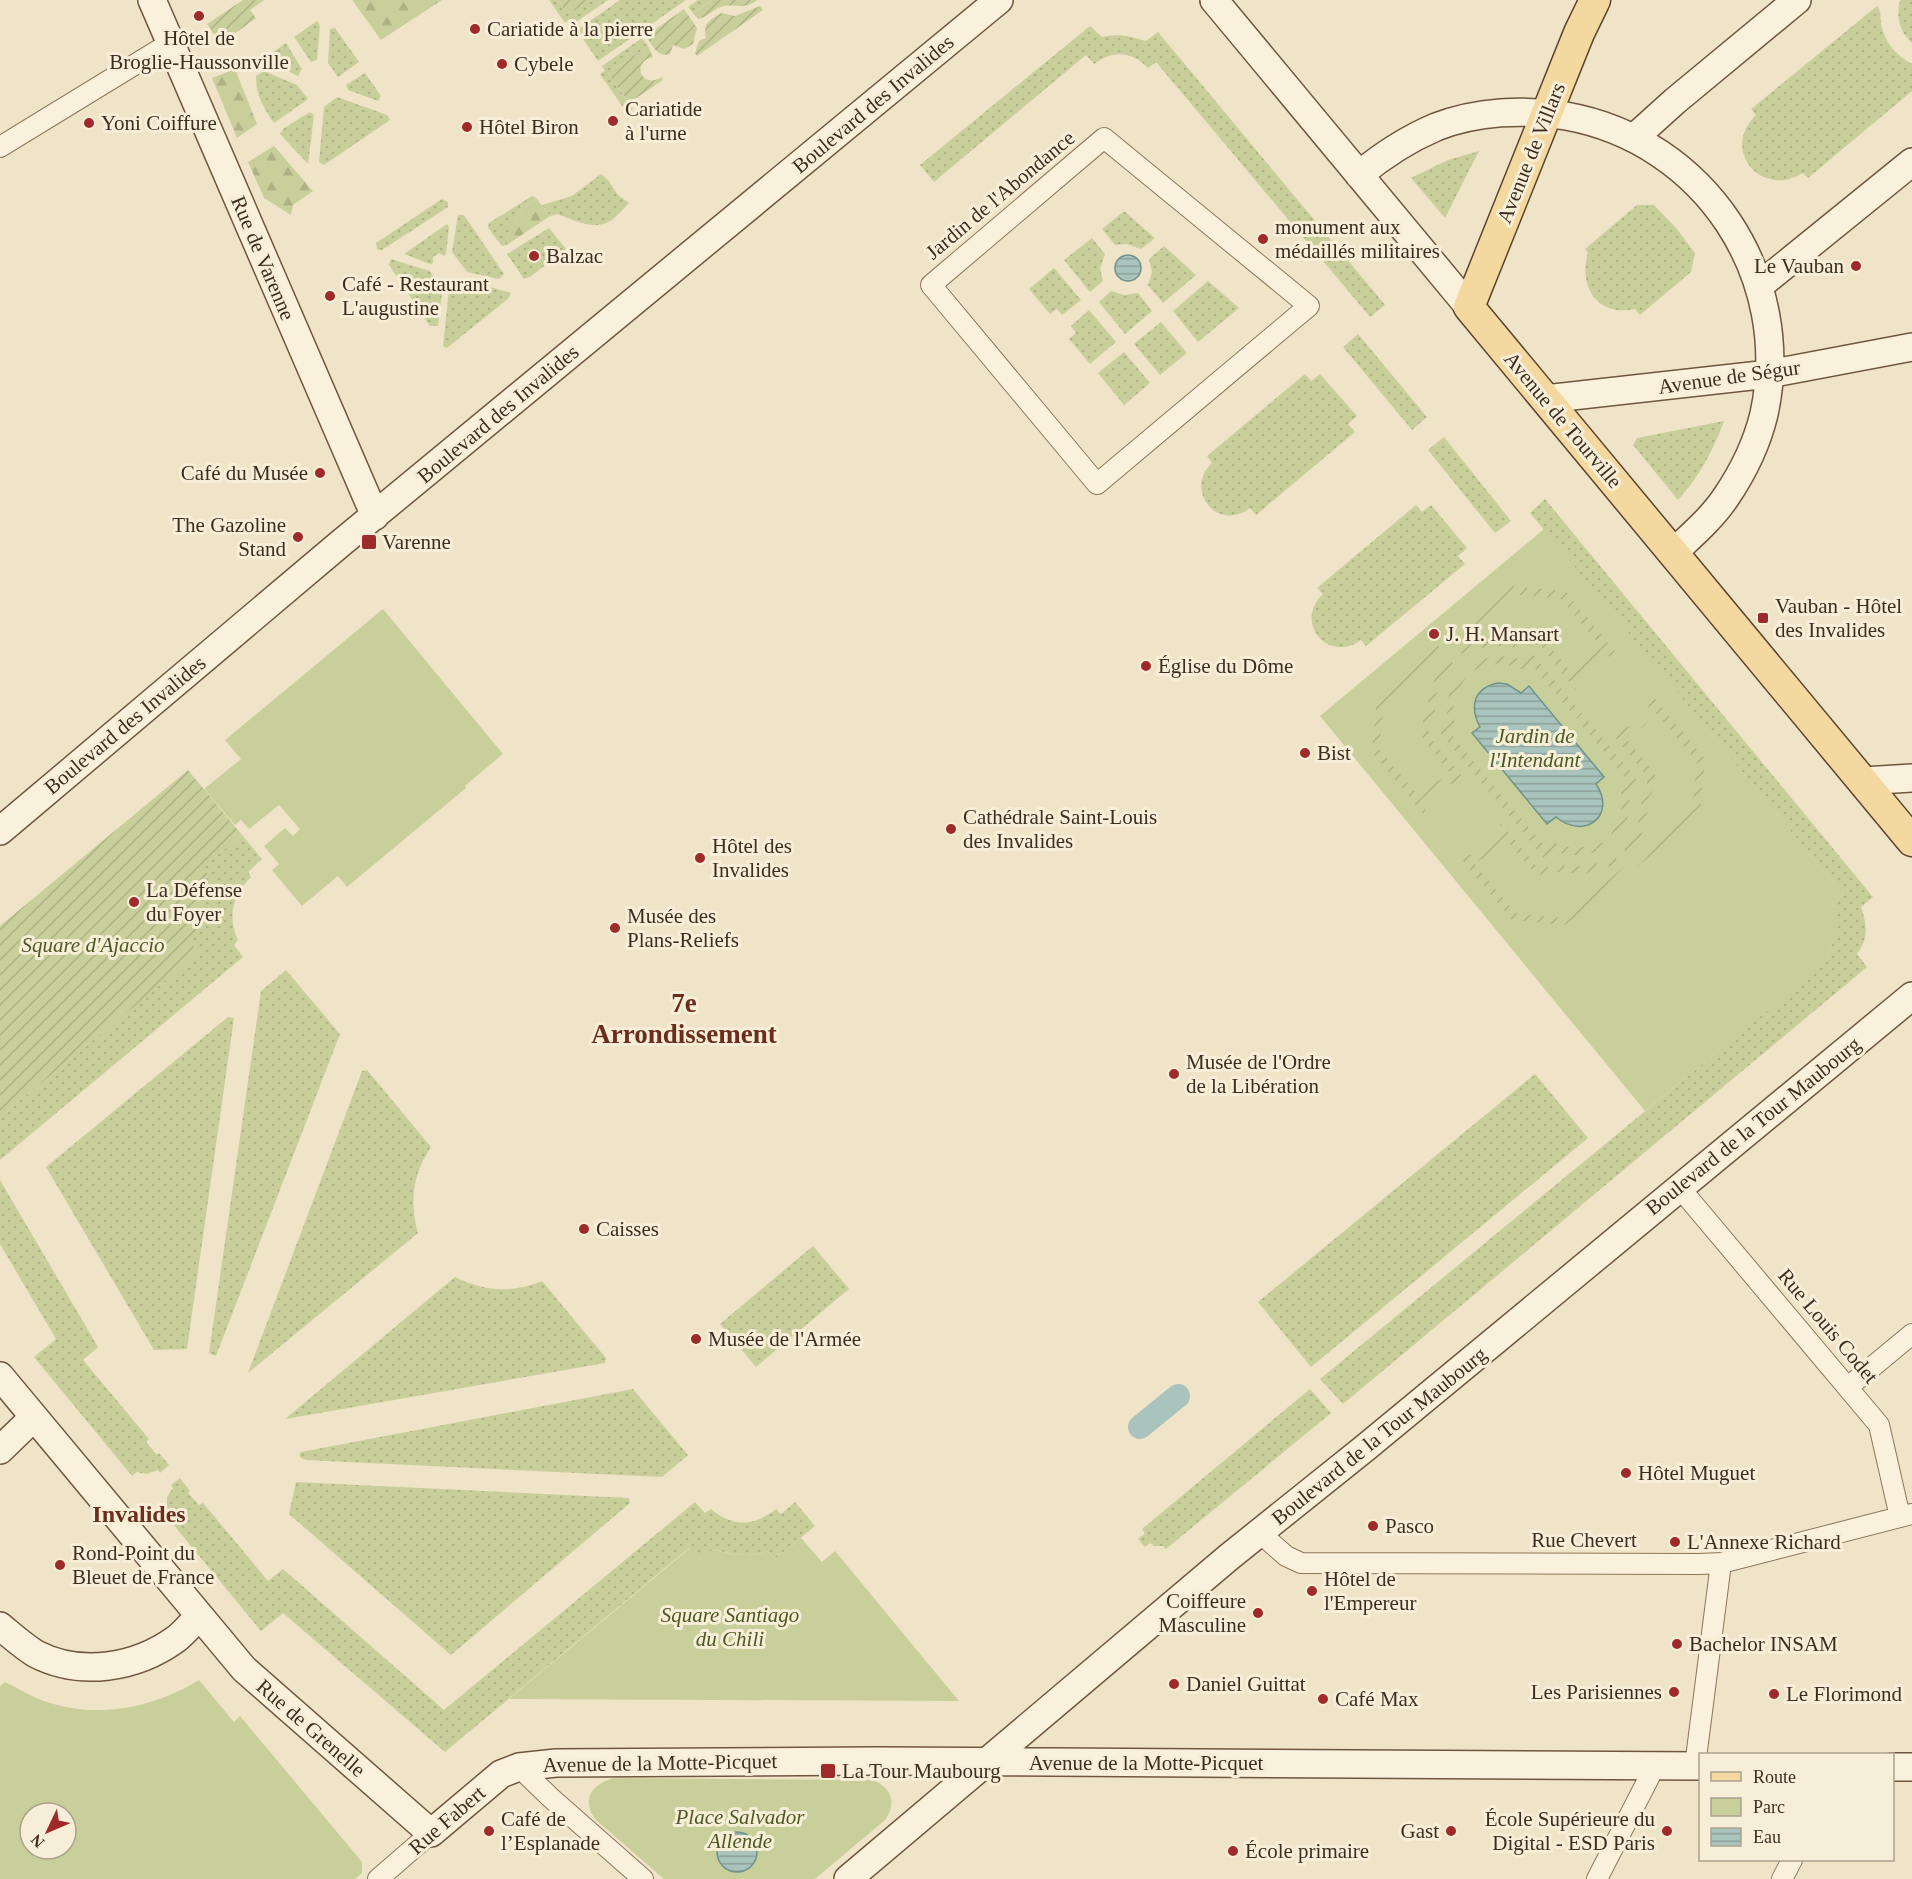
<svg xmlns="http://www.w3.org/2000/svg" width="1912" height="1879" viewBox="0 0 1912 1879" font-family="Georgia,serif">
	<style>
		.grass { fill: url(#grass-dots) }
		.forest { fill: url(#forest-firs) }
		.park { fill: #c9cf9b; fill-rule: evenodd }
		.garden { fill: url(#garden-furrows) }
		.water { fill: url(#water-rules); stroke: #6f938a; stroke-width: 1.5 }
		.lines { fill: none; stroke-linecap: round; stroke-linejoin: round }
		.canal { stroke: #a9c4bc; stroke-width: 24 }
		.street-casing { stroke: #8d765c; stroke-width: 22 }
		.secondary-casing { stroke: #6f573f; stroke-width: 30 }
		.primary-casing { stroke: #5b4430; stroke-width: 33 }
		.street { stroke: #faf1dc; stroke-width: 20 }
		.secondary { stroke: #faf1dc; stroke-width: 27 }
		.primary { stroke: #f3d9a0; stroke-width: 30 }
		.poi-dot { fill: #9e2a2b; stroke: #f7eed8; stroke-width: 2 }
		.labels { text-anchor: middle; stroke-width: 6; stroke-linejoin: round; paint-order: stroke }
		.poi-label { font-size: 21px; fill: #3d2e20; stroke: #f7eed8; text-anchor: start }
		.street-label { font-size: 21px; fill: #3d2e20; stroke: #f7eed8 }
		.park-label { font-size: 21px; font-style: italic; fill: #4d5a26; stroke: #f7eed8 }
		.quarter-label { font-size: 24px; font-weight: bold; fill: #6b2e1e; stroke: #f7eed8 }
		.district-label { font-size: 27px; font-weight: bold; fill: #6b2e1e; stroke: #f7eed8 }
	</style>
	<defs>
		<pattern id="grass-dots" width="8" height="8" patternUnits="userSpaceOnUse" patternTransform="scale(1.5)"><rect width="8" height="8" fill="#c9cf9b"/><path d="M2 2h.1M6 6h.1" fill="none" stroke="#aeb285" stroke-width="1.8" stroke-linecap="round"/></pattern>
		<pattern id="forest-firs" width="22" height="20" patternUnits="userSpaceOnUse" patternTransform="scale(1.5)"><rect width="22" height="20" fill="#c9cf9b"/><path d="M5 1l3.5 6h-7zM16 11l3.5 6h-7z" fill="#aeb285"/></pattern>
		<pattern id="garden-furrows" width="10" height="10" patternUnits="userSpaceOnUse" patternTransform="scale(1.5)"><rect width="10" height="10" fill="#c9cf9b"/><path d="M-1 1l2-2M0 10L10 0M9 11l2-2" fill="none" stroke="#aeb285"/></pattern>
		<pattern id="water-rules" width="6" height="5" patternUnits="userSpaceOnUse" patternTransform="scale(1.5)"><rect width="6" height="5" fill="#a9c4bc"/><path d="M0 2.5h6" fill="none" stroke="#8ba098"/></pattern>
	</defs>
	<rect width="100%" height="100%" fill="#f0e4c8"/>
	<path class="grass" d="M 549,0 L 558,0 L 564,9 L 569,6 L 574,11 L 590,0 L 608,0 L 573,24 L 570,19 L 565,23 Z
		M 620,0 L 686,0 L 598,61 L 577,30 Z
		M 698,0 L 712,0 L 693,13 L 688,7 Z
		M 1900,0 L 1912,0 L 1912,43 C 1899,31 1896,17 1900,0 Z
		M 1877,6 C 1882,12 1880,16 1881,24 C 1884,42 1896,55 1912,64 L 1912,91 L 1808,178 L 1803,173 C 1761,199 1720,150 1756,115 L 1751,109 Z
		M 317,21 L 320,26 L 317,60 L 311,62 L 294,37 Z
		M 1090,26 L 1102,37 C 1119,33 1130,36 1146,41 L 1158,32 L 1385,305 L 1370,317 L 1156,62 L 1148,68 C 1131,51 1114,50 1094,64 L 1086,55 L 934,182 L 920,165 Z
		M 335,28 L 359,62 L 338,77 L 328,63 L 330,29 Z
		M 642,38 L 648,46 L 608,74 L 633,109 L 627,113 L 600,74 L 605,71 L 602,66 Z
		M 286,43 L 302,69 L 298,76 L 263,59 Z
		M 264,71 L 297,85 L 308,99 L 274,123 C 264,109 255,93 256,76 Z
		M 365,73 L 381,96 L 378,101 L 348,90 L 346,85 Z
		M 337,97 L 387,115 L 390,120 L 324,165 L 319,162 L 324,107 Z
		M 310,112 L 314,115 L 308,164 L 280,134 L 284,128 Z
		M 1479,151 L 1445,218 L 1411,178 L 1448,160 Z
		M 601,174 L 609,181 L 617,194 L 629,203 C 624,208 618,215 612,220 C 595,232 574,220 557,214 L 550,216 L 542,205 L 572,196 Z
		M 532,196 L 536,198 C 521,210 508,225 507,245 L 502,246 L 488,228 L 489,223 Z
		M 442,199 L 448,202 L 448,207 L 382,250 L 377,249 L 376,243 Z
		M 1637,205 L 1654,205 L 1676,228 L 1695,253 L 1691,272 L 1640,315 L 1635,309 C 1598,317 1578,287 1588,253 L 1585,249 Z
		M 1124,211 L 1155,238 L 1141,249 L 1127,244 L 1115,245 L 1102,229 Z
		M 458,215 L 464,215 L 504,274 L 499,279 L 467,272 L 452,252 Z
		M 447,224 L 449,227 L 446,254 L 444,256 L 439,253 L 433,257 L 433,263 L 430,264 L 404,254 Z
		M 549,228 L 566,249 L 530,277 L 524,279 L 507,254 Z
		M 1092,238 L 1105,254 L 1100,268 L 1103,281 L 1090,292 L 1064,260 Z
		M 1164,246 L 1196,275 L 1163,303 L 1148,285 L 1152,272 L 1149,259 Z
		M 391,259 L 430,271 L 442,292 L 438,326 L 430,326 L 389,265 Z
		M 1054,268 L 1081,300 L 1062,315 L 1057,309 L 1050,314 L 1029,289 Z
		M 461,279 L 511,293 L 509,298 L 447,348 L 443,346 L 449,289 Z
		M 1208,281 L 1239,308 L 1198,342 L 1173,311 Z
		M 1111,291 L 1124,295 L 1138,293 L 1152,311 L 1125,334 L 1099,302 Z
		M 1089,310 L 1116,342 L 1090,364 L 1069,339 L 1076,333 L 1071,326 Z
		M 1161,322 L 1187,353 L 1160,375 L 1134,344 Z
		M 1358,334 L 1427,417 L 1412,430 L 1343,347 Z
		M 1124,352 L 1150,383 L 1124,405 L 1098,373 Z
		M 1305,374 L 1311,381 L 1320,374 L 1357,416 L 1348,424 L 1355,432 L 1256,515 L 1250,508 C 1218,533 1183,490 1212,463 L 1207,456 Z
		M 1724,421 C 1713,451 1699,477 1678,500 L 1633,445 L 1637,438 Z
		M 1444,437 L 1511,521 L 1495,533 L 1428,450 Z
		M 1545,499 L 1873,897 L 1861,907 C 1867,925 1869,938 1857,954 L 1867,967 L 1343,1404 L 1320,1379 L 1831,958 L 1828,952 C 1838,937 1839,921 1832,904 L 1843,895 L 1530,513 Z
		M 1416,505 L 1422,512 L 1431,505 L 1467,548 L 1458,556 L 1465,564 L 1366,646 L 1361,640 C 1328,664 1293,622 1323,594 L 1317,588 Z
		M 242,835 L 262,859 L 248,872 L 251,877 C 233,895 227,916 238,940 L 234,945 L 243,957 L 0,1160 L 0,1117 L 198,953 L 187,940 L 199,916 L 202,891 L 208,876 L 202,867 Z
		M 286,970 L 340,1034 L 216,1356 L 209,1353 L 261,991 Z
		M 228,1017 L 234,1018 L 187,1349 L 154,1350 L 46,1167 Z
		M 367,1070 L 431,1147 C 413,1174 409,1201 418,1233 L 248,1373 L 362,1071 Z
		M 1535,1074 L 1588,1138 L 1311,1367 L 1258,1302 Z
		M 0,1180 L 98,1347 L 83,1360 L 149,1439 L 146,1442 L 157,1455 L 159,1453 L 169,1465 L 160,1473 L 158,1470 L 146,1474 L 137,1472 L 132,1476 L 34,1357 L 56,1339 L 0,1244 Z
		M 813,1246 L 849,1289 L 756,1367 L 720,1324 Z
		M 455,1277 C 483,1291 512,1294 542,1281 L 606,1358 L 605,1363 L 285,1419 Z
		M 633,1389 L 688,1455 L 662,1477 L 306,1460 L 301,1458 L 299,1455 L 301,1452 Z
		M 1310,1389 L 1331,1413 L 1166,1549 L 1163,1546 L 1154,1546 L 1150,1543 L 1145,1547 L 1138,1539 L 1145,1533 L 1142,1529 Z
		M 180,1478 L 190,1491 L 188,1493 L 199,1505 L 203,1503 L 268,1581 L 283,1569 L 444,1710 L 695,1502 L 705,1513 L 711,1509 C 733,1527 753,1527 776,1509 L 781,1514 L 795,1502 L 815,1526 L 775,1559 L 767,1551 C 749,1558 731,1555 714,1549 L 700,1560 L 689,1548 L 445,1752 L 283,1613 L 261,1631 L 163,1512 L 167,1508 L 167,1497 L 173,1488 L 171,1485 Z
		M 296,1482 L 629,1498 L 630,1503 L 451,1655 L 289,1514 Z"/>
	<path class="forest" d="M 352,0 L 442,0 L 381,40 Z
		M 235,69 L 257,124 L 237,138 L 212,78 Z
		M 274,146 L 313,191 L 293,205 L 291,215 L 264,198 L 248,162 Z
		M 536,198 L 550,216 L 507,245 C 508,225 521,210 536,198 Z"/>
	<path class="park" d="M 1544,529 L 1843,895 L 1832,904 C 1840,923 1839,935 1828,952 L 1832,958 L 1645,1111 L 1320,716 Z
		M 383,609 L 503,754 L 467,784 L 465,786 L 466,788 L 347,887 L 338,876 L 302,906 L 272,870 L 279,864 L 264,846 L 285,828 L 293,836 L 300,829 L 279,805 L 249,829 L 241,820 L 235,825 L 204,789 L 241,759 L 225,740 Z
		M 801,1538 L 822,1562 L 835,1551 L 959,1701 L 509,1699 L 690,1548 L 700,1560 L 713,1549 C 731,1555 749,1558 767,1551 L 775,1559 Z
		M 199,1680 L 234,1722 L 240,1716 L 362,1862 L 362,1873 L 355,1879 L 0,1879 L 0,1686 L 5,1682 C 15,1687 24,1692 34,1697 C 89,1721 150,1710 199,1680 ZM 30,1813 L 66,1813 L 66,1849 L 30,1849 Z
		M 614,1778 L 873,1780 C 892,1788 897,1803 885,1820 L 815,1879 L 664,1879 L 596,1820 C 581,1800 591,1784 614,1778 Z"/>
	<path class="garden" d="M 243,0 L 264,0 L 250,10 L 256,18 L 220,44 L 207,24 Z
		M 558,0 L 590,0 L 574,11 L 569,6 L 564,9 Z
		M 712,0 L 757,0 C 745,10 738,4 724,6 C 714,8 708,17 698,19 L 693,13 Z
		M 760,6 L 763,10 L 697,56 L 695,53 L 699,41 L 706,38 C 702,23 710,20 721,13 L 735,16 Z
		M 684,9 L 697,28 L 693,44 L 684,49 L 673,45 L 670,54 C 657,58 652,45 646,36 Z
		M 648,46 L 653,57 C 630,62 642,90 662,77 L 663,80 L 629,103 L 608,74 Z
		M 1511,586 L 1565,591 L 1618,655 C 1594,658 1580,664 1576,690 L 1540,645 L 1526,644 L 1521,649 C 1499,643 1483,645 1463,655 L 1456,648 L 1463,643 L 1465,645 C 1483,637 1501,635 1521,640 L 1525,636 L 1543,638 L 1572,673 L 1586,656 L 1602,648 L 1561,599 L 1512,594 L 1453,644 L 1448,638 Z
		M 1438,646 L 1444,652 L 1384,702 L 1379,749 L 1421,799 C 1429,786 1437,780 1452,775 L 1422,738 L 1423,720 L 1427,716 C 1427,696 1432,681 1443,664 L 1441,661 L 1447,656 L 1453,663 C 1438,681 1434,696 1435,719 L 1429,724 L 1429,736 L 1466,781 C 1442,784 1430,791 1424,815 L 1372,752 L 1377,697 Z
		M 1532,653 L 1582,714 L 1577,719 L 1531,664 L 1524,670 C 1506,663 1492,662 1475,670 L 1470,665 C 1488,655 1504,654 1523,660 Z
		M 1461,673 L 1466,678 C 1455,692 1449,709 1456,726 L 1449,732 L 1495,787 L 1489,792 L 1439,731 L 1448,723 C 1445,703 1449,688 1461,673 Z
		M 1652,695 L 1705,759 L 1700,814 L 1638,866 L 1633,860 L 1692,810 L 1697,762 L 1655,712 C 1646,725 1640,731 1625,737 L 1655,773 L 1653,792 L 1649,796 L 1646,823 L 1641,836 L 1633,847 L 1635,849 L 1628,855 L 1623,848 C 1637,831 1643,815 1641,793 L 1647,788 L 1647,776 L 1610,731 C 1635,727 1646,721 1652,695 Z
		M 1587,719 L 1638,781 L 1628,788 C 1632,808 1629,824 1615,839 L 1611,834 C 1622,818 1624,804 1620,786 L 1627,780 L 1581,724 Z
		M 188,770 L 242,835 L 203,867 L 208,875 C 201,894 199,909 201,929 L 188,940 L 199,953 L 0,1117 L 0,926 Z
		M 1499,792 L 1546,848 L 1554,842 C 1570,850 1584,849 1601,841 L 1606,847 C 1588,857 1572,857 1553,851 L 1544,858 L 1494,797 Z
		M 1501,823 L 1537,867 L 1550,867 L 1555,863 C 1575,870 1596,866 1614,856 L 1620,863 L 1613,869 L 1610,866 L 1583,874 L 1557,872 L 1553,875 L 1535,874 L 1504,837 C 1496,850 1487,857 1474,863 L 1515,913 L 1563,918 L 1623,868 L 1628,874 L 1565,925 L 1512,920 L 1459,856 C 1483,856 1494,846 1501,823 Z"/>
	<path class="water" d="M1115 268a13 13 0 1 1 26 0a13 13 0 1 1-26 0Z
		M 1498,683 L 1507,684 L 1521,693 L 1529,686 L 1604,777 L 1596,784 C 1617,815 1585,841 1556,817 L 1547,824 L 1472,733 L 1480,727 C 1469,706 1474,688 1498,683 Z
		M717 1852a20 20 0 1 1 40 0a20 20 0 1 1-40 0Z"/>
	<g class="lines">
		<path class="canal" d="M 1140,1427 L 1178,1396"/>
		<g class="street-casing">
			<path id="street" d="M 1104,138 L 1309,306 L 1097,484 L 931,285 Z
				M 0,147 L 170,43
				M 1679,1187 L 1879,1425 L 1900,1517
				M 1848,1387 L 1912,1334
				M 1260,1533 L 1286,1556 L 1301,1563 L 1700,1564 L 1721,1563 L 1912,1514
				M 1695,1766 L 1721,1563
				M 519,1767 L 551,1798 L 643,1879
				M 378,1879 L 431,1833
				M 1597,1879 L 1655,1766
				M 1782,1879 L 1792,1860"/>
		</g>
		<g class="secondary-casing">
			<path id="secondary" d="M 152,0 L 375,516
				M 1214,0 L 1469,307
				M 1634,138 L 1675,101 L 1797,0
				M 1359,175 C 1383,155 1408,139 1436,127 C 1477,111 1524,109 1566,116 C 1705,141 1794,276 1764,414 C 1757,443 1743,472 1726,497 C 1712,518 1692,535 1673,553
				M 1759,286 L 1912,162
				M 1545,399 L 1769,374 L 1912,347
				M 1863,781 L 1912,778
				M 0,831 L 341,543 L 999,0
				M 0,1376 L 244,1669 L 431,1833 L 501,1774 L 519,1767 L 556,1763 L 877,1761 L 1700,1766
				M 0,1450 L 34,1417
				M 0,1626 C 12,1636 23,1646 36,1654 C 81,1677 136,1668 176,1639 C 184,1633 191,1624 199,1616
				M 1892,1767 L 1912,1767
				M 848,1879 L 1229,1557 L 1365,1448 L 1912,996"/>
		</g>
		<g class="primary-casing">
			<path id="primary" d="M 1595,0 L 1579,33 L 1469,307 L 1912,841"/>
		</g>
		<use href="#street" class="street"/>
		<use href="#secondary" class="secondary"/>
		<use href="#primary" class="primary"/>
	</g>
	<g class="poi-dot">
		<circle cx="199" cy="16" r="6"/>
		<circle cx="475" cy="29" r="6"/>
		<circle cx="502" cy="64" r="6"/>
		<circle cx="613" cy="121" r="6"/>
		<circle cx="89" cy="123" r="6"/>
		<circle cx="467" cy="127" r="6"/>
		<circle cx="1263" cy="239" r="6"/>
		<circle cx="534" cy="256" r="6"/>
		<circle cx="1856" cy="266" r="6"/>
		<circle cx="330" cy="296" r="6"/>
		<circle cx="320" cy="473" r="6"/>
		<circle cx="298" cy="537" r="6"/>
		<rect x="361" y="534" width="16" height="16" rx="3"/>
		<rect x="1757" y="612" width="12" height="12" rx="3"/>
		<circle cx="1434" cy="634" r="6"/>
		<circle cx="1146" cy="666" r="6"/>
		<circle cx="1305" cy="753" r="6"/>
		<circle cx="951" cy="829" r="6"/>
		<circle cx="700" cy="858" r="6"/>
		<circle cx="134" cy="902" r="6"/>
		<circle cx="615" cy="928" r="6"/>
		<circle cx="1174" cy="1074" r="6"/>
		<circle cx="584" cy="1229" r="6"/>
		<circle cx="696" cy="1339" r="6"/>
		<circle cx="1626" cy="1473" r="6"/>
		<circle cx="1373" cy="1526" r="6"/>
		<circle cx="1675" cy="1542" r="6"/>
		<circle cx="60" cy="1565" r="6"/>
		<circle cx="1312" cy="1591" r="6"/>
		<circle cx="1258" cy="1613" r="6"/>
		<circle cx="1677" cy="1644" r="6"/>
		<circle cx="1174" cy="1684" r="6"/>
		<circle cx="1674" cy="1692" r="6"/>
		<circle cx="1774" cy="1694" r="6"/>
		<circle cx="1323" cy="1699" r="6"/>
		<rect x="820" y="1763" width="16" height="16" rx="3"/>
		<circle cx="489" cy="1831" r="6"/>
		<circle cx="1451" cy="1831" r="6"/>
		<circle cx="1667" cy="1831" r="6"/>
		<circle cx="1233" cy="1851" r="6"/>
	</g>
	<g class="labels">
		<g class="poi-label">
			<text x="487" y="36">Cariatide à la pierre</text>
			<text x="199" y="45" text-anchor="middle">Hôtel de<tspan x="199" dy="24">Broglie-Haussonville</tspan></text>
			<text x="514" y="71">Cybele</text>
			<text x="625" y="116">Cariatide<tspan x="625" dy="24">à l'urne</tspan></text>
			<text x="101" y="130">Yoni Coiffure</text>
			<text x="479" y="134">Hôtel Biron</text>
			<text x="1275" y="234">monument aux<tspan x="1275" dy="24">médaillés militaires</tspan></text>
			<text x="546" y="263">Balzac</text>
			<text x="1844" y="273" text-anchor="end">Le Vauban</text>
			<text x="342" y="291">Café - Restaurant<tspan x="342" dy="24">L'augustine</tspan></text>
			<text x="308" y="480" text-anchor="end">Café du Musée</text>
			<text x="286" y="532" text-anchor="end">The Gazoline<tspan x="286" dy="24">Stand</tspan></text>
			<text x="382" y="549">Varenne</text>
			<text x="1775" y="613">Vauban - Hôtel<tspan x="1775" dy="24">des Invalides</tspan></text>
			<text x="1446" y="641">J. H. Mansart</text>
			<text x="1158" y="673">Église du Dôme</text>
			<text x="1317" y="760">Bist</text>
			<text x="963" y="824">Cathédrale Saint-Louis<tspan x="963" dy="24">des Invalides</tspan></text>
			<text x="712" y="853">Hôtel des<tspan x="712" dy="24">Invalides</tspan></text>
			<text x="146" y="897">La Défense<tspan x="146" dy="24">du Foyer</tspan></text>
			<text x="627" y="923">Musée des<tspan x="627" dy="24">Plans-Reliefs</tspan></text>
			<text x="1186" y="1069">Musée de l'Ordre<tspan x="1186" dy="24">de la Libération</tspan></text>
			<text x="596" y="1236">Caisses</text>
			<text x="708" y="1346">Musée de l'Armée</text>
			<text x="1638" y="1480">Hôtel Muguet</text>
			<text x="1385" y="1533">Pasco</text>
			<text x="1687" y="1549">L'Annexe Richard</text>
			<text x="72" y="1560">Rond-Point du<tspan x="72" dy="24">Bleuet de France</tspan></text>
			<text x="1324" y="1586">Hôtel de<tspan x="1324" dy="24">l'Empereur</tspan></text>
			<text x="1246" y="1608" text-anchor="end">Coiffeure<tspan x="1246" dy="24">Masculine</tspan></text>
			<text x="1689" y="1651">Bachelor INSAM</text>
			<text x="1186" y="1691">Daniel Guittat</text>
			<text x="1662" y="1699" text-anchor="end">Les Parisiennes</text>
			<text x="1786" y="1701">Le Florimond</text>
			<text x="1335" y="1706">Café Max</text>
			<text x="842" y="1778">La Tour Maubourg</text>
			<text x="501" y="1826">Café de<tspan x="501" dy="24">l’Esplanade</tspan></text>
			<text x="1655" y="1826" text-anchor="end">École Supérieure du<tspan x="1655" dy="24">Digital - ESD Paris</tspan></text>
			<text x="1439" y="1838" text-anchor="end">Gast</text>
			<text x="1245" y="1858">École primaire</text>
		</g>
		<g class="street-label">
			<text transform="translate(873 104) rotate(-40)" y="7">Boulevard des Invalides</text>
			<text transform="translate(1531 153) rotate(-68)" y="7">Avenue de Villars</text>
			<text transform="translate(1000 195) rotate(-40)" y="7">Jardin de l'Abondance</text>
			<text transform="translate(263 258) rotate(67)" y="7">Rue de Varenne</text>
			<text transform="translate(1729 377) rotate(-8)" y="7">Avenue de Ségur</text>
			<text transform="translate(498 414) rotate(-40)" y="7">Boulevard des Invalides</text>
			<text transform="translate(1563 420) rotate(50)" y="7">Avenue de Tourville</text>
			<text transform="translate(125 725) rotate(-40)" y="7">Boulevard des Invalides</text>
			<text transform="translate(1753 1126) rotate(-39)" y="7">Boulevard de la Tour Maubourg</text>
			<text transform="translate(1828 1326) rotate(50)" y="7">Rue Louis Codet</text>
			<text transform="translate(1379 1436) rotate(-39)" y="7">Boulevard de la Tour Maubourg</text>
			<text x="1584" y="1547">Rue Chevert</text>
			<text transform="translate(311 1728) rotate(41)" y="7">Rue de Grenelle</text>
			<text transform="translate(660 1763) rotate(-1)" y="7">Avenue de la Motte-Picquet</text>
			<text x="1146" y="1770">Avenue de la Motte-Picquet</text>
			<text transform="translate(447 1820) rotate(-41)" y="7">Rue Fabert</text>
		</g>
		<g class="park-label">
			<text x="1535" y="743">Jardin de<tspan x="1535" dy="24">l'Intendant</tspan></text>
			<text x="93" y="952">Square d'Ajaccio</text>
			<text x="730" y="1622">Square Santiago<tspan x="730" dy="24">du Chili</tspan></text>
			<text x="740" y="1824">Place Salvador<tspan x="740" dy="24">Allende</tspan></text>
		</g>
		<g class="quarter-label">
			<text x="139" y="1522">Invalides</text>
		</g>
		<g class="district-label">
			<text x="684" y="1012">7e<tspan x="684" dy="31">Arrondissement</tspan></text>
		</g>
	</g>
	<rect x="1699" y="1753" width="195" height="108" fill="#f7eed8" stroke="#ada18e" stroke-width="1.5"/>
	<rect x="1711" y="1772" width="30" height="9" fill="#f3d9a0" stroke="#ada18e" stroke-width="1.5"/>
	<text x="1753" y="1783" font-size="18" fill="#3d2e20">Route</text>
	<rect x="1711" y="1798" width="30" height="18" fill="#c9cf9b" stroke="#ada18e" stroke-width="1.5"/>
	<text x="1753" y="1813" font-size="18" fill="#3d2e20">Parc</text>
	<rect x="1711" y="1828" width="30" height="18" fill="url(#water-rules)" stroke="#ada18e" stroke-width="1.5"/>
	<text x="1753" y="1843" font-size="18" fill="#3d2e20">Eau</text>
	<g transform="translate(48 1831) rotate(226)"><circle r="28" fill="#f7eed8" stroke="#ada18e" stroke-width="1.5"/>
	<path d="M0-4.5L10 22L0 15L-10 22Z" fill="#9e2a2b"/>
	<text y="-9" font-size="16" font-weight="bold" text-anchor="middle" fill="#3d2e20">N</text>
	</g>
</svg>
